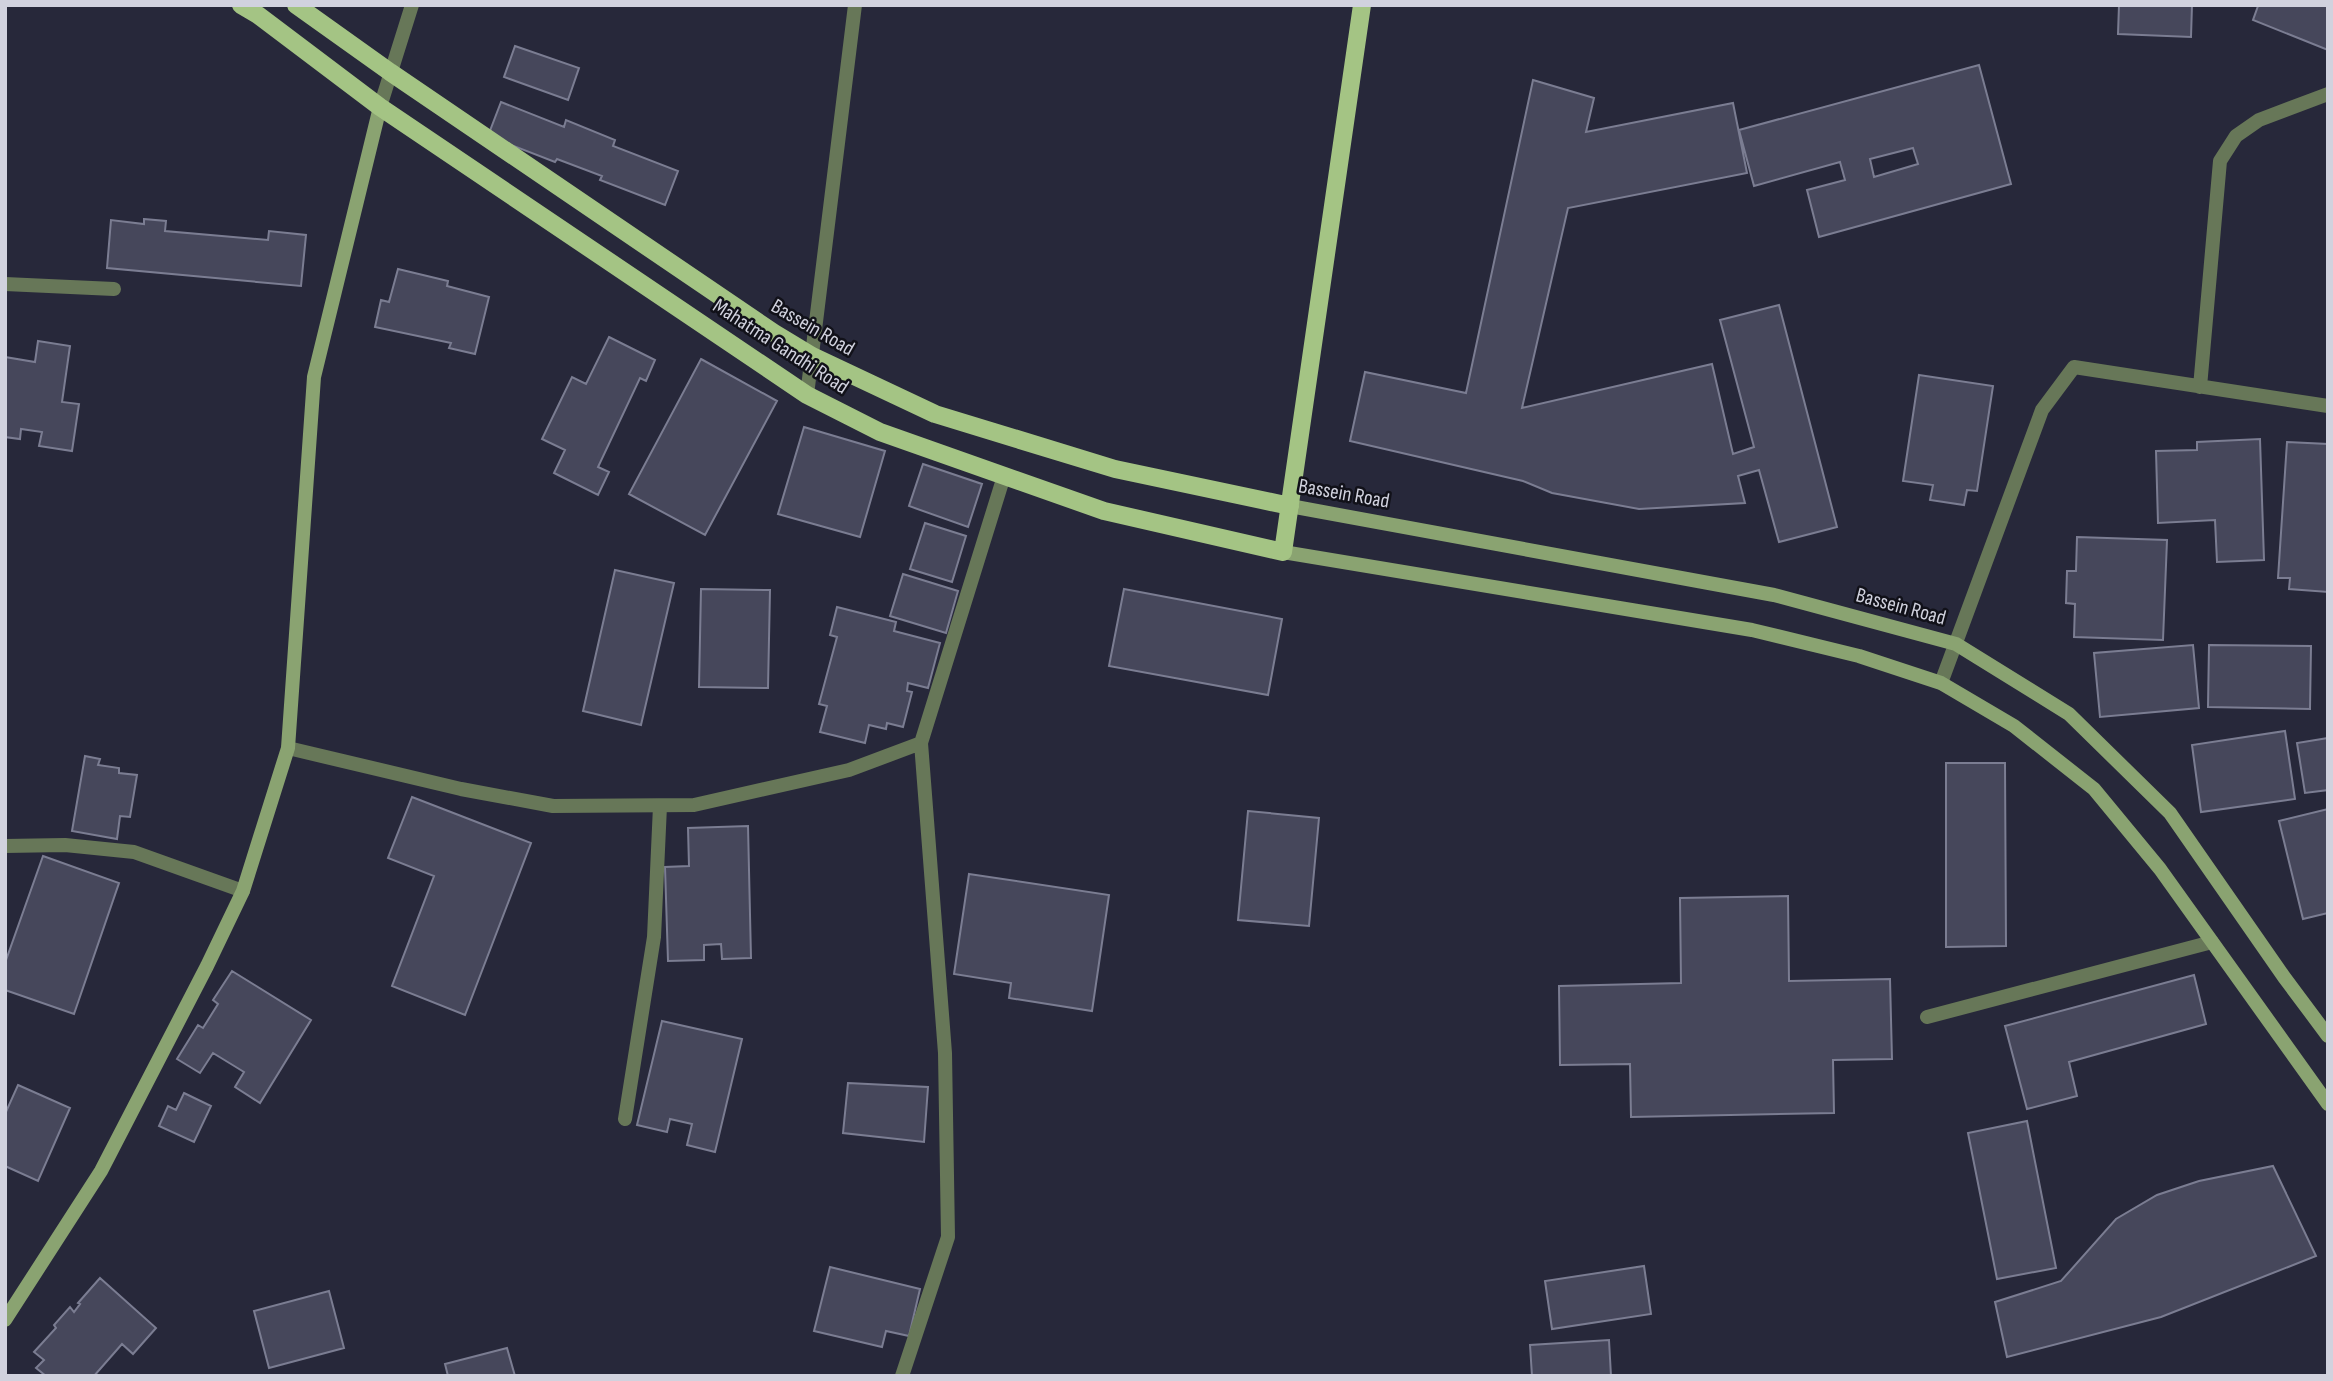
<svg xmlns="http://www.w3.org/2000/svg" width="2333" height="1381" viewBox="0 0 2333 1381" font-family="'Sofia Sans Condensed',sans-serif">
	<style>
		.building { fill: #46475b; stroke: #7b7d92; stroke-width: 2; fill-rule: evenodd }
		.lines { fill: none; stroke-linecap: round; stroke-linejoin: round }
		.service { stroke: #677758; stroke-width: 14 }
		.minor { stroke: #677758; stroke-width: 14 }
		.secondary { stroke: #8aa371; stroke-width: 14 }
		.primary { stroke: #a4c484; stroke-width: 18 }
		.labels { text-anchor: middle; stroke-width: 5; stroke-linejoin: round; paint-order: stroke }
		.street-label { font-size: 21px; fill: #d1d2de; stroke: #111119 }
	</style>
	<rect width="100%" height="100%" fill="#27283a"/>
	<path class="building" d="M 2119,5 L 2192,5 L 2191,37 L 2118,34 Z
		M 2256,5 L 2328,5 L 2328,50 L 2253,20 L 2258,6 Z
		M 515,46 L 579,68 L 568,100 L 504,77 Z
		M 1979,65 L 2011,184 L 1819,237 L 1807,190 L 1845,180 L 1840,162 L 1754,186 L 1739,130 ZM 1913,148 L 1918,164 L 1874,177 L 1870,159 Z
		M 1533,80 L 1594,98 L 1586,132 L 1733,103 L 1747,173 L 1568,208 L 1522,408 L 1712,364 L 1733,454 L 1754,447 L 1720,320 L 1779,305 L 1837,527 L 1779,542 L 1759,470 L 1738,476 L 1745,503 L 1639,509 L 1552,493 L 1523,481 L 1350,441 L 1365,372 L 1466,393 Z
		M 501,102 L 564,127 L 566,120 L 615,140 L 613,146 L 678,171 L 665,205 L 600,180 L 602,176 L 557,159 L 555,162 L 488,136 Z
		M 144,219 L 166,221 L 165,231 L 268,240 L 269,231 L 306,235 L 301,286 L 107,268 L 111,220 L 144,224 Z
		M 398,269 L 448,281 L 447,286 L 489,297 L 475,354 L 449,348 L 451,343 L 375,327 L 381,300 L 389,302 Z
		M 609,337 L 655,360 L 646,381 L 640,378 L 598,467 L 609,472 L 598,495 L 554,473 L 565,450 L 542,439 L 572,377 L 586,384 Z
		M 38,341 L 70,346 L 62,402 L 79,404 L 72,451 L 39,446 L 42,432 L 21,429 L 20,439 L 5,437 L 5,357 L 35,362 Z
		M 701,359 L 777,401 L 705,535 L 629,494 Z
		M 1919,375 L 1993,386 L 1977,491 L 1967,490 L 1964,505 L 1930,500 L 1933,485 L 1903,481 Z
		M 804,427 L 885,451 L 860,537 L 778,514 Z
		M 2260,439 L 2264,560 L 2217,562 L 2215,520 L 2158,523 L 2156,451 L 2197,450 L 2197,442 Z
		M 2287,442 L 2328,444 L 2328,592 L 2289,589 L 2290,578 L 2278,578 Z
		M 923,464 L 982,484 L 968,527 L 909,506 Z
		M 925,523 L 966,536 L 952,582 L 910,569 Z
		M 2077,537 L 2167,540 L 2163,640 L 2074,637 L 2075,604 L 2066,603 L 2067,571 L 2076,571 Z
		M 615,570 L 674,583 L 641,725 L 583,711 Z
		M 903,574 L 958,591 L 946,633 L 890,616 Z
		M 701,589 L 770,590 L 768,688 L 699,687 Z
		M 1124,589 L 1282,619 L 1268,695 L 1109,666 Z
		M 837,607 L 896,622 L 894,631 L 940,643 L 928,688 L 908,683 L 907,691 L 912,692 L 903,727 L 887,723 L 886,729 L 869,725 L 865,743 L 820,732 L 827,706 L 819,704 L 837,637 L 830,635 Z
		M 2193,645 L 2199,708 L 2100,717 L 2094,653 Z
		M 2209,645 L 2311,646 L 2310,709 L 2208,707 Z
		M 2285,731 L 2295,799 L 2201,812 L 2192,745 Z
		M 2328,738 L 2328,790 L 2305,793 L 2297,743 Z
		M 85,756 L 100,759 L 98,765 L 119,768 L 119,773 L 137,775 L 130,817 L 120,816 L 117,839 L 72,831 Z
		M 1946,763 L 2005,763 L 2006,946 L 1946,947 Z
		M 412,797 L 531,843 L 465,1015 L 392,986 L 434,876 L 388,858 Z
		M 2328,809 L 2328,913 L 2303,919 L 2279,821 Z
		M 1248,811 L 1319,818 L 1309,926 L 1238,920 Z
		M 748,826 L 751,958 L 722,959 L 721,944 L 704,945 L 704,960 L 668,961 L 665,867 L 689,866 L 688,828 Z
		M 43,856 L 119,883 L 74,1014 L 5,990 L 5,963 Z
		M 969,874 L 1109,895 L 1092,1011 L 1009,998 L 1011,983 L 954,974 Z
		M 1788,896 L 1789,981 L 1890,979 L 1892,1059 L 1833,1060 L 1834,1113 L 1631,1117 L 1630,1064 L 1560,1065 L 1559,986 L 1681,983 L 1680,898 Z
		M 232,971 L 311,1020 L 260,1103 L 235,1087 L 244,1072 L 213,1053 L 200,1073 L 177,1059 L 198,1025 L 203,1028 L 218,1004 L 213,1000 Z
		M 2194,975 L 2206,1024 L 2069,1062 L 2077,1096 L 2027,1109 L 2005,1026 Z
		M 662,1021 L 742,1039 L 715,1152 L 687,1145 L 692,1124 L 670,1119 L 667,1132 L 637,1125 Z
		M 848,1083 L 928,1087 L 924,1142 L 843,1133 Z
		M 18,1085 L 70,1108 L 38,1181 L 5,1166 L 5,1114 Z
		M 184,1093 L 211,1106 L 194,1142 L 159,1126 L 168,1106 L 176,1110 Z
		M 2027,1121 L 2056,1268 L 1997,1279 L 1968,1133 Z
		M 2273,1166 L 2316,1256 L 2161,1317 L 2007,1357 L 1995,1302 L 2061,1281 L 2116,1219 L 2157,1195 L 2199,1181 Z
		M 1644,1266 L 1651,1314 L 1552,1329 L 1545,1281 Z
		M 830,1267 L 920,1289 L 909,1336 L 886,1331 L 882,1347 L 814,1331 Z
		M 100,1278 L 156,1328 L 133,1354 L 122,1344 L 94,1376 L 46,1376 L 36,1368 L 44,1360 L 34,1352 L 56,1328 L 54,1325 L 70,1307 L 74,1312 L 80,1304 L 78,1303 Z
		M 329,1291 L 344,1348 L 269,1368 L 254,1311 Z
		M 1609,1340 L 1611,1376 L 1532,1376 L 1530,1345 Z
		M 507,1348 L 515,1376 L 448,1376 L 445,1364 Z"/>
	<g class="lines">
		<path class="service" d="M 625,1119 L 654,937 L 660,806"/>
		<path class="minor" d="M 380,107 L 412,5
			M 5,284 L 114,289
			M 2200,387 L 2220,161 L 2236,136 L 2259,120 L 2328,94
			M 807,395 L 855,5
			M 1941,683 L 2042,410 L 2074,367 L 2328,406
			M 288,748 L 461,789 L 553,806 L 694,805 L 849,770 L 921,743 L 1004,476
			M 5,846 L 65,845 L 134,852 L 243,891
			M 1927,1017 L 2212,942
			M 902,1376 L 948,1237 L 945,1053 L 921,743"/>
		<path class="secondary" d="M 1290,506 L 1774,595 L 1956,644 L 2069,714 L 2170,813 L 2284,977 L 2328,1036
			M 1283,552 L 1752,630 L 1859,656 L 1941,683 L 2014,726 L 2094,789 L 2160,869 L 2328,1104
			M 5,1320 L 101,1171 L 207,966 L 243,891 L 288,748 L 314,377 L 380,107"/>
		<path class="primary" d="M 241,5 L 258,15 L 380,107 L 807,395 L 880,432 L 1104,511 L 1283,552 L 1362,5
			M 296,5 L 390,72 L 774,333 L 812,356 L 935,414 L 1115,469 L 1290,506"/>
	</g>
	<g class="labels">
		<g class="street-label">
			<text transform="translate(813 327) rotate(30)" y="7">Bassein Road</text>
			<text transform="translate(781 346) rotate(33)" y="7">Mahatma Gandhi Road</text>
			<text transform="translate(1344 493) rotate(10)" y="7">Bassein Road</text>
			<text transform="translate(1901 606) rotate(15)" y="7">Bassein Road</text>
		</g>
	</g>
	<rect width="2333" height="1381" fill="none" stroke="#d1d2de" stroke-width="14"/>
</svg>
